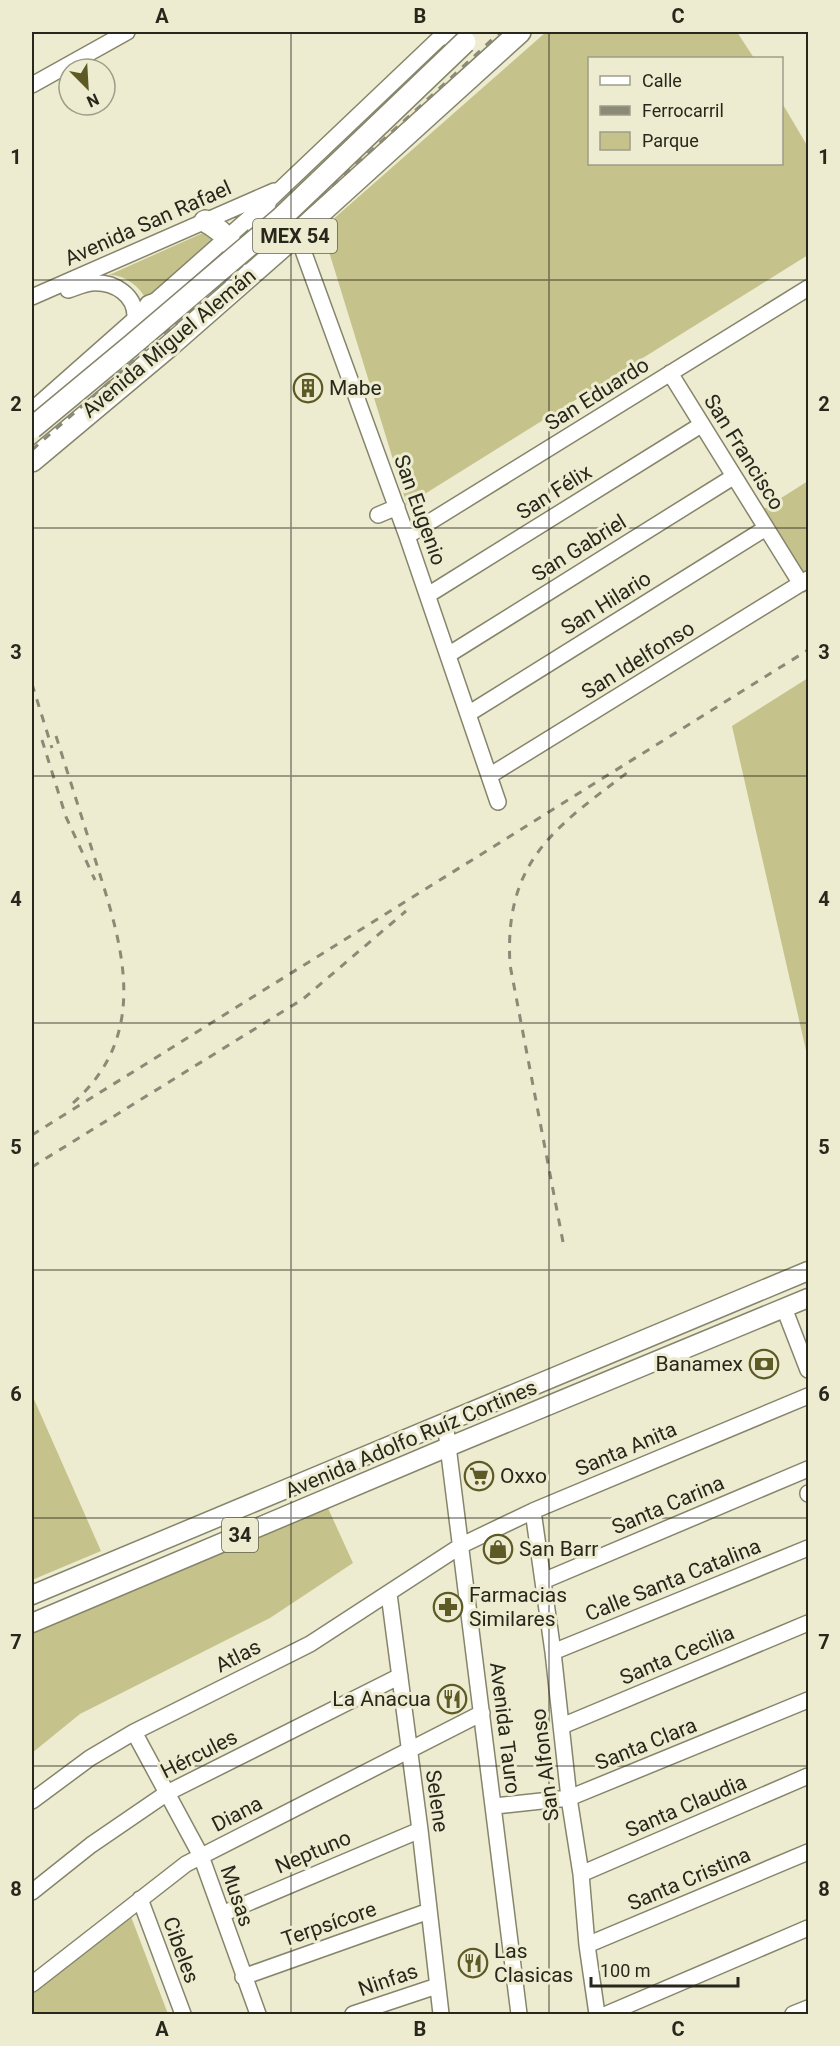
<svg xmlns="http://www.w3.org/2000/svg" width="840" height="2046" viewBox="0 0 840 2046" font-family="Roboto,sans-serif">
	<style>
		.green { fill: #c5c38b }
		.lines { fill: none; stroke-linecap: round; stroke-linejoin: round }
		.minor-casing { stroke: #86856b; stroke-width: 18 }
		.major-casing { stroke: #86856b; stroke-width: 21 }
		.highway-casing { stroke: #86856b; stroke-width: 24 }
		.minor { stroke: #fff; stroke-width: 15 }
		.major { stroke: #fff; stroke-width: 18 }
		.highway { stroke: #fff; stroke-width: 21 }
		.rail { stroke: #8b8a77; stroke-width: 3; stroke-dasharray: 8 8; stroke-linecap: butt }
		.highway-bridge-casing { stroke: #86856b; stroke-width: 24; stroke-linecap: butt }
		.highway-bridge { stroke: #fff; stroke-width: 21 }
		.grid { fill: none; stroke: #27271c; stroke-width: 1.5; stroke-opacity: 0.55 }
		.labels { text-anchor: middle; stroke-width: 6; stroke-linejoin: round; paint-order: stroke }
		.shield { fill: #edecd0; stroke: #626252; stroke-width: 1.5 }
		.shield-label { font-size: 20px; font-weight: bold; fill: #27271c }
		.street-label { font-size: 21px; fill: #27271c; stroke: #edecd0 }
		.poi-label { font-size: 21px; fill: #27271c; stroke: #edecd0; text-anchor: start }
		.neatline { fill: none; stroke: #27271c; stroke-width: 2 }
		.grid-label { font-size: 20px; text-anchor: middle; font-weight: bold; fill: #27271c }
	</style>
	<rect width="100%" height="100%" fill="#edecd0"/>
	<path class="green" d="M 546,32 L 737,32 L 754,58 L 590,58 L 590,164 L 782,164 L 782,103 L 808,147 L 808,255 L 407,505 L 322,229 Z
		M 205,232 L 220,239 L 148,302 C 140,287 126,275 109,275 Z
		M 808,481 L 808,574 L 800,573 L 762,510 Z
		M 808,678 L 808,1059 L 732,726 Z
		M 33,1397 L 101,1551 L 32,1580 L 32,1398 Z
		M 327,1506 L 353,1563 L 270,1618 L 80,1714 L 32,1753 L 32,1631 Z
		M 130,1914 L 168,2014 L 32,2014 L 32,1991 Z"/>
	<g class="lines">
		<g class="minor-casing">
			<path id="minor" d="M 32,85 L 127,32
				M 297,234 L 407,536 L 498,802
				M 68,290 C 75,288 83,284 91,283 C 114,281 137,295 135,320
				M 32,297 L 274,191
				M 670,373 L 801,584
				M 32,410 L 265,204 L 446,32
				M 378,515 L 397,507
				M 407,536 L 808,288
				M 428,595 L 701,425
				M 448,655 L 733,477
				M 468,714 L 766,528
				M 489,776 L 808,579
				M 784,1308 L 808,1370
				M 445,1422 L 519,2014
				M 808,1493 L 808,1494
				M 533,1511 L 553,1652 L 569,1798 L 581,1874 L 587,1945 L 597,2014
				M 543,1581 L 808,1469
				M 389,1594 L 420,1830 L 441,2014
				M 553,1652 L 808,1548
				M 562,1726 L 808,1623
				M 134,1732 L 201,1856 L 258,2014
				M 32,1801 L 90,1758 L 134,1732 L 310,1644 L 462,1545 L 533,1511 L 808,1396
				M 495,1806 L 569,1798 L 808,1700
				M 581,1874 L 808,1776
				M 32,1892 L 91,1845 L 167,1793 L 400,1676
				M 140,1899 L 183,2014
				M 222,1914 L 420,1830
				M 587,1945 L 808,1852
				M 243,1977 L 429,1911
				M 32,1984 L 186,1864 L 482,1713
				M 353,2014 L 437,1986
				M 607,2014 L 808,1928
				M 793,2014 L 808,2008"/>
		</g>
		<g class="major-casing">
			<path id="major" d="M 32,1595 L 808,1271
				M 32,1623 L 448,1447 L 808,1298"/>
		</g>
		<g class="highway-casing">
			<path id="highway" d="M 444,34 L 447,32
				M 265,204 C 259,218 253,228 266,239 L 276,241
				M 205,221 C 223,231 245,250 231,273
				M 150,306 L 168,300 L 178,300 L 185,309 L 184,316
				M 32,461 L 167,348 L 297,234 L 520,32"/>
		</g>
		<use href="#minor" class="minor"/>
		<use href="#major" class="major"/>
		<use href="#highway" class="highway"/>
		<path class="rail" d="M 32,450 C 189,312 348,175 500,32
			M 32,684 L 52,748
			M 56,736 C 69,777 82,818 95,859 C 122,944 152,1033 73,1103
			M 42,740 L 66,817 L 95,880
			M 32,1135 L 808,650
			M 32,1167 L 303,999 L 406,911
			M 563,1242 L 510,965 C 504,862 553,829 628,772"/>
		<g class="highway-bridge-casing">
			<path id="highway-bridge" d="M 32,428 L 132,345 L 280,219 L 465,42"/>
		</g>
		<use href="#highway-bridge" class="highway-bridge"/>
	</g>
	<path class="grid" d="M 291,32 L 291,2014M 549,32 L 549,2014M 32,280 L 808,280M 32,528 L 808,528M 32,776 L 808,776M 32,1023 L 808,1023M 32,1270 L 808,1270M 32,1518 L 808,1518M 32,1766 L 808,1766"/>
	<defs>
		<g id="building-ring" transform="scale(1.5)"><circle r="9.5" fill="#edecd0" stroke="#5d5a26" stroke-width="1.5"/><path d="M-4-6H4V6H1V3H-1V6H-4ZM-2.5-4.3h1.7v1.8h-1.7ZM.8-4.3h1.7v1.8H.8ZM-2.5-1h1.7V.8h-1.7ZM.8-1h1.7V.8H.8Z" fill="#5d5a26"/></g>
		<g id="bank-ring" transform="scale(1.5)"><circle r="9.5" fill="#edecd0" stroke="#5d5a26" stroke-width="1.5"/><path d="M-6-4H6V4H-6ZM0-2.3a2.3 2.3 0 1 0 0 4.6a2.3 2.3 0 1 0 0-4.6Z" fill="#5d5a26"/></g>
		<g id="supermarket-ring" transform="scale(1.5)"><circle r="9.5" fill="#edecd0" stroke="#5d5a26" stroke-width="1.5"/><path d="M-6-5.5h2.5l.6 2H6L4.5 2H-2.5L-4.4-4H-6ZM-1.5 3.2a1.3 1.3 0 1 0 .1 0ZM3 3.2a1.3 1.3 0 1 0 .1 0Z" fill="#5d5a26"/></g>
		<g id="shop-ring" transform="scale(1.5)"><circle r="9.5" fill="#edecd0" stroke="#5d5a26" stroke-width="1.5"/><path d="M-5-2.5h2.3a2.7 3.5 0 0 1 5.4 0H5L5.5 6h-11ZM-1.5-2.5h3a1.5 2.3 0 0 0-3 0Z" fill="#5d5a26"/></g>
		<g id="pharmacy-ring" transform="scale(1.5)"><circle r="9.5" fill="#edecd0" stroke="#5d5a26" stroke-width="1.5"/><path d="M-2-6h4v4h4v4h-4v4h-4v-4h-4v-4h4Z" fill="#5d5a26"/></g>
		<g id="restaurant-ring" transform="scale(1.5)"><circle r="9.5" fill="#edecd0" stroke="#5d5a26" stroke-width="1.5"/><path d="M-5-6h1v4h1v-4h1v4h1v-4h1v5L-1.5 .5V6h-2V.5L-5-1ZM5-6V6H3V1.5H1.5Q1.5-4 5-6Z" fill="#5d5a26"/></g>
	</defs>
	<g fill-rule="evenodd">
		<use href="#building-ring" x="308" y="388"/>
		<use href="#bank-ring" x="764" y="1364"/>
		<use href="#supermarket-ring" x="479" y="1476"/>
		<use href="#shop-ring" x="498" y="1549"/>
		<use href="#pharmacy-ring" x="448" y="1607"/>
		<use href="#restaurant-ring" x="452" y="1699"/>
		<use href="#restaurant-ring" x="473" y="1963"/>
	</g>
	<g class="labels">
		<g class="shield">
			<rect x="253" y="219" width="84" height="34" rx="4.5"/>
			<rect x="222" y="1518" width="36" height="34" rx="4.5"/>
		</g>
		<g class="shield-label">
			<text x="295" y="243">MEX 54</text>
			<text x="240" y="1542">34</text>
		</g>
		<g class="street-label">
			<text transform="translate(148 223) rotate(-24)" y="7">Avenida San Rafael</text>
			<text transform="translate(169 343) rotate(-40)" y="7">Avenida Miguel Alemán</text>
			<text transform="translate(597 394) rotate(-32)" y="7">San Eduardo</text>
			<text transform="translate(744 452) rotate(58)" y="7">San Francisco</text>
			<text transform="translate(554 492) rotate(-32)" y="7">San Félix</text>
			<text transform="translate(420 510) rotate(70)" y="7">San Eugenio</text>
			<text transform="translate(579 548) rotate(-32)" y="7">San Gabriel</text>
			<text transform="translate(606 603) rotate(-32)" y="7">San Hilario</text>
			<text transform="translate(638 660) rotate(-32)" y="7">San Idelfonso</text>
			<text transform="translate(411 1439) rotate(-23)" y="7">Avenida Adolfo Ruíz Cortines</text>
			<text transform="translate(626 1449) rotate(-23)" y="7">Santa Anita</text>
			<text transform="translate(668 1505) rotate(-23)" y="7">Santa Carina</text>
			<text transform="translate(673 1580) rotate(-22)" y="7">Calle Santa Catalina</text>
			<text transform="translate(677 1655) rotate(-23)" y="7">Santa Cecilia</text>
			<text transform="translate(238 1656) rotate(-27)" y="7">Atlas</text>
			<text transform="translate(505 1728) rotate(83)" y="7">Avenida Tauro</text>
			<text transform="translate(646 1744) rotate(-22)" y="7">Santa Clara</text>
			<text transform="translate(199 1754) rotate(-27)" y="7">Hércules</text>
			<text transform="translate(545 1765) rotate(-97)" y="7">San Alfonso</text>
			<text transform="translate(437 1801) rotate(82)" y="7">Selene</text>
			<text transform="translate(686 1806) rotate(-23)" y="7">Santa Claudia</text>
			<text transform="translate(237 1814) rotate(-27)" y="7">Diana</text>
			<text transform="translate(313 1852) rotate(-23)" y="7">Neptuno</text>
			<text transform="translate(689 1879) rotate(-23)" y="7">Santa Cristina</text>
			<text transform="translate(237 1896) rotate(71)" y="7">Musas</text>
			<text transform="translate(329 1924) rotate(-19)" y="7">Terpsícore</text>
			<text transform="translate(181 1950) rotate(70)" y="7">Cibeles</text>
			<text transform="translate(388 1980) rotate(-19)" y="7">Ninfas</text>
		</g>
		<g class="poi-label">
			<text x="329" y="395">Mabe</text>
			<text x="743" y="1371" text-anchor="end">Banamex</text>
			<text x="500" y="1483">Oxxo</text>
			<text x="519" y="1556">San Barr</text>
			<text x="469" y="1602">Farmacias<tspan x="469" dy="24">Similares</tspan></text>
			<text x="431" y="1706" text-anchor="end">La Anacua</text>
			<text x="494" y="1958">Las<tspan x="494" dy="24">Clasicas</tspan></text>
		</g>
	</g>
	<rect width="840" height="2046" fill="none" stroke="#edecd0" stroke-width="66"/>
	<rect x="588" y="57" width="195" height="108" fill="#edecd0" stroke="#9e9d88" stroke-width="1.5"/>
	<rect x="600" y="76" width="30" height="9" fill="#ffffff" stroke="#9e9d88" stroke-width="1.5"/>
	<text x="642" y="87" font-size="18" fill="#27271c">Calle</text>
	<rect x="600" y="106" width="30" height="9" fill="#8b8a77" stroke="#9e9d88" stroke-width="1.5"/>
	<text x="642" y="117" font-size="18" fill="#27271c">Ferrocarril</text>
	<rect x="600" y="132" width="30" height="18" fill="#c5c38b" stroke="#9e9d88" stroke-width="1.5"/>
	<text x="642" y="147" font-size="18" fill="#27271c">Parque</text>
	<g transform="translate(87 87) rotate(156)"><circle r="28" fill="#edecd0" stroke="#9e9d88" stroke-width="1.5"/>
	<path d="M0-4.5L10 22L0 15L-10 22Z" fill="#5d5a26"/>
	<text y="-9" font-size="16" font-weight="bold" text-anchor="middle" fill="#27271c">N</text>
	</g>
	<path d="M591 1977v9h147v-9" fill="none" stroke="#27271c" stroke-width="3"/>
	<text x="600" y="1977" font-size="18" fill="#27271c" stroke="#edecd0" stroke-width="4.5" paint-order="stroke">100 m</text>
	<rect x="33" y="33" width="774" height="1980" class="neatline"/>
	<g class="grid-label">
		<text x="162" y="23">A</text>
		<text x="420" y="23">B</text>
		<text x="678" y="23">C</text>
		<text x="16" y="164">1</text>
		<text x="824" y="164">1</text>
		<text x="16" y="411">2</text>
		<text x="824" y="411">2</text>
		<text x="16" y="659">3</text>
		<text x="824" y="659">3</text>
		<text x="16" y="906">4</text>
		<text x="824" y="906">4</text>
		<text x="16" y="1154">5</text>
		<text x="824" y="1154">5</text>
		<text x="16" y="1401">6</text>
		<text x="824" y="1401">6</text>
		<text x="16" y="1649">7</text>
		<text x="824" y="1649">7</text>
		<text x="16" y="1896">8</text>
		<text x="824" y="1896">8</text>
		<text x="162" y="2036">A</text>
		<text x="420" y="2036">B</text>
		<text x="678" y="2036">C</text>
	</g>
</svg>
